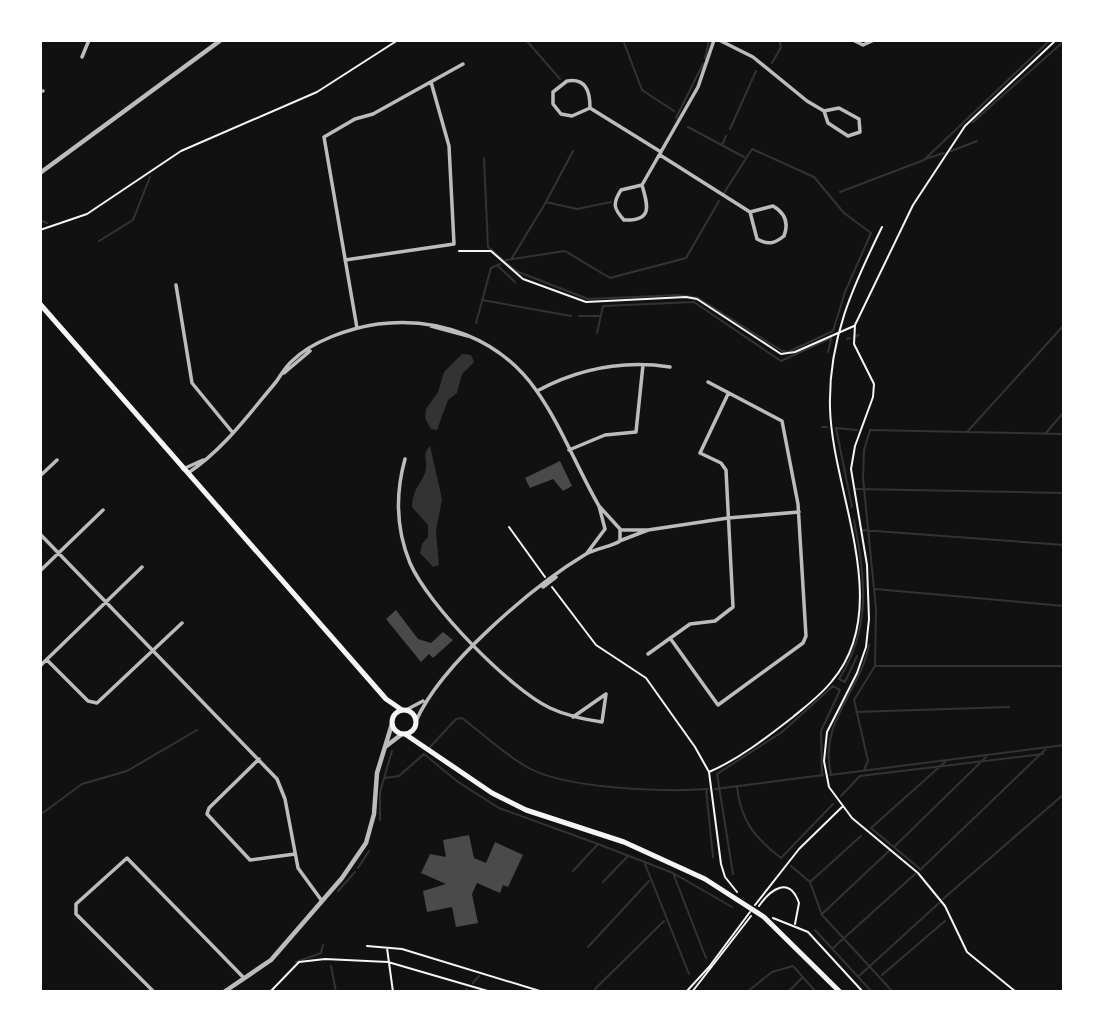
<svg xmlns="http://www.w3.org/2000/svg" width="1104" height="1032" viewBox="0 0 1104 1032" font-family="Signika,sans-serif">
	<style>
		.water { fill: #333 }
		.lines { fill: none; stroke-linecap: round; stroke-linejoin: round }
		.stream { stroke: #333; stroke-width: 2 }
		.building { fill: #4a4a4a }
		.path { stroke: #f5f5f5; stroke-width: 2 }
		.minor { stroke: #bcbcbc; stroke-width: 3.5 }
		.tertiary { stroke: #bcbcbc; stroke-width: 4.5 }
		.primary { stroke: #f5f5f5; stroke-width: 5 }
	</style>
	<rect width="100%" height="100%" fill="#111"/>
	<path class="water" d="M 462,354 L 471,355 L 474,362 L 462,374 L 457,393 L 448,400 L 437,430 L 431,429 L 425,418 L 426,409 L 438,392 L 444,372 Z
		M 430,446 L 442,499 L 436,531 L 439,565 L 433,567 L 420,553 L 422,544 L 428,537 L 428,525 L 412,507 C 413,485 425,481 426,468 C 427,459 422,453 430,446 Z"/>
	<g class="lines">
		<path class="stream" d="M 526,40 L 560,79
			M 623,40 L 642,90 L 674,111
			M 705,58 L 709,40
			M 772,63 L 781,47 L 779,40
			M 676,118 L 703,64
			M 973,122 L 1064,41
			M 688,127 L 744,157
			M 730,129 L 756,71
			M 722,145 L 726,136
			M 951,151 L 977,141
			M 484,158 L 488,247 L 516,271 L 588,299 L 679,295 L 698,298 L 782,351 L 788,352 L 833,331 L 845,292 L 871,233 L 844,213 L 814,177 L 752,149 L 724,193
			M 925,159 L 944,153
			M 840,192 L 924,160 L 1050,40
			M 546,202 L 573,151
			M 40,220 L 47,223
			M 99,241 L 133,220 L 150,177
			M 512,258 L 546,202 L 577,209 L 611,202
			M 506,260 L 565,251 L 610,278 L 686,258 L 719,201
			M 498,266 L 515,282
			M 482,300 L 571,316
			M 579,316 L 600,316
			M 476,323 L 491,268 L 500,264
			M 597,333 L 603,306 L 694,302 L 781,361 L 831,338
			M 856,336 L 859,335
			M 847,339 L 850,338
			M 828,352 L 831,339
			M 822,427 L 827,427
			M 967,432 L 1064,434
			M 1046,433 L 1064,412
			M 855,489 L 1064,493
			M 852,507 L 836,428 L 857,430
			M 854,520 C 865,578 872,627 839,679 L 845,682 L 857,656
			M 862,530 L 1064,545
			M 875,589 L 1064,606
			M 876,666 L 1064,666
			M 856,712 L 1009,707
			M 430,747 L 456,719 L 462,718 C 483,734 504,754 527,767 C 564,789 664,792 708,789
			M 864,770 L 868,761 L 854,700 L 875,666 L 876,609 L 863,478 L 864,450 L 870,430 L 967,432 L 1064,325
			M 831,774 C 818,723 860,692 869,645
			M 830,775 L 1064,745
			M 385,778 L 399,776 L 424,754 L 458,782 L 499,808 L 598,844 L 573,871
			M 737,787 C 741,821 754,837 781,858 L 833,804
			M 706,789 L 713,857
			M 715,789 L 823,775
			M 841,796 L 860,776 L 1043,754
			M 40,815 L 82,784 L 127,771 L 197,730
			M 380,820 L 380,792 L 392,751
			M 598,844 L 673,873 L 706,958
			M 895,846 L 986,757
			M 645,864 L 689,974
			M 791,866 L 810,882 L 822,915 L 893,992
			M 358,868 L 369,851
			M 919,868 L 871,828 L 946,761
			M 920,870 L 1048,747
			M 673,873 L 732,907
			M 733,874 L 717,774 L 782,732 L 833,686 L 840,690 L 821,731 L 822,776
			M 603,882 L 627,857
			M 810,882 L 861,836
			M 338,891 L 355,872
			M 943,899 L 1064,794
			M 822,914 L 889,851
			M 815,930 L 872,992
			M 588,947 L 649,881
			M 833,948 L 915,874
			M 296,962 L 321,953 L 323,945
			M 331,966 L 336,992
			M 882,975 L 945,921
			M 859,976 L 939,903
			M 473,983 L 479,976
			M 595,989 L 664,921
			M 465,992 L 467,989
			M 747,992 L 772,972 L 793,966 L 816,992
			M 788,992 L 802,978"/>
	</g>
	<path class="building" d="M 560,461 L 572,486 L 563,491 L 553,479 L 530,488 L 525,478 Z
		M 396,610 L 418,639 L 431,643 L 443,632 L 453,640 L 433,658 L 429,654 L 421,662 L 386,619 Z
		M 469,835 L 474,858 L 486,863 L 495,842 L 523,855 L 508,887 L 503,885 L 500,893 L 477,883 L 472,894 L 478,923 L 456,927 L 452,907 L 427,912 L 423,891 L 446,884 L 421,873 L 430,854 L 446,857 L 443,840 Z"/>
	<g class="lines">
		<path class="path" d="M 40,230 L 87,214 L 181,151 L 317,92 L 398,40
			M 459,251 L 491,251 L 523,279 L 586,302 L 686,297 L 697,299 L 781,354 L 795,352 L 854,326
			M 509,527 L 545,577
			M 552,587 L 596,645 L 646,678 L 695,747 L 709,772 L 721,864 L 725,877 L 737,892
			M 709,772 C 739,759 766,738 793,717 C 806,706 821,695 832,681 C 895,607 832,492 830,408 C 828,340 853,286 882,227
			M 755,905 L 799,849 L 842,807
			M 759,906 C 770,890 789,875 799,903 L 795,924
			M 773,918 L 808,932 L 863,992
			M 367,946 L 402,949 L 543,992
			M 387,948 L 393,992
			M 270,992 L 299,962 L 325,959 L 388,962 L 491,992
			M 686,992 L 709,967 L 750,912
			M 692,992 L 751,916
			M 1016,992 L 967,952 L 945,906 L 918,873 L 852,818 L 829,787 L 824,761 L 827,732 L 857,673 L 866,647 L 869,619 L 867,565 L 851,469 L 855,446 L 873,397 L 874,384 L 854,344 L 855,325 L 913,205 L 965,126 L 1056,40"/>
		<path class="minor" d="M 719,40 L 753,57 L 807,101 L 824,111 L 839,108 L 859,119 L 860,132 L 848,136 L 828,123 L 824,111
			M 853,40 L 863,45 L 874,40
			M 82,57 L 89,40
			M 40,91 L 43,91
			M 590,108 L 572,116 L 561,114 L 553,104 L 553,92 L 567,81 C 586,78 590,91 590,108 L 661,152
			M 660,155 L 750,212 L 757,239 C 768,245 774,244 784,236 C 789,223 785,213 773,206 L 750,212
			M 642,185 C 648,206 653,221 624,220 C 614,209 612,204 621,190 L 642,185 L 698,87 L 714,40
			M 345,260 L 454,244 L 449,146 L 431,82
			M 176,285 L 192,383 L 233,433
			M 431,326 L 468,336
			M 357,328 L 324,137 L 355,119 L 373,114 L 463,64
			M 284,373 L 310,351
			M 537,391 C 578,369 624,360 670,367
			M 569,450 L 605,435 L 636,432 L 643,365
			M 405,459 C 395,495 396,529 410,563 C 428,605 510,689 550,708 C 567,716 584,719 602,722 L 606,694 L 573,717
			M 183,469 L 203,460
			M 188,473 C 223,450 249,414 276,382 C 281,375 285,367 292,361 C 312,341 350,328 378,324 C 439,316 500,339 536,390 C 561,425 577,468 599,506 L 605,529
			M 40,476 L 57,460
			M 621,530 L 648,530 L 622,540
			M 648,530 L 728,518 L 799,512
			M 40,534 L 277,779 L 285,799 L 298,868 L 322,901
			M 587,553 L 605,529
			M 40,571 L 103,510
			M 543,587 L 556,577
			M 670,638 L 718,705 L 803,643 L 806,636 L 798,504 L 782,421 L 708,382
			M 648,654 L 690,624 L 715,621 L 733,607 L 726,470 L 721,463 L 700,453 L 728,394
			M 47,660 L 88,701 L 97,703 L 182,623
			M 40,666 L 142,567
			M 406,710 L 423,701
			M 416,721 C 441,664 533,586 586,554 C 598,548 613,546 620,541 L 620,529 L 599,506
			M 259,759 L 209,808 L 207,814 L 250,860 L 295,854
			M 154,992 L 76,914 L 76,904 L 127,858 L 244,978"/>
		<path class="tertiary" d="M 40,173 L 221,40
			M 385,747 L 402,734
			M 224,992 L 271,960 L 342,878 L 366,843 L 374,814 L 377,773 L 392,724"/>
		<path class="primary" d="M 40,304 L 386,699 L 402,710
			M392 722a12 12 0 1 1 24 0a12 12 0 1 1-24 0Z
			M 405,734 L 492,793 L 526,810 L 624,842 L 705,879 L 764,917 L 840,992"/>
	</g>
	<rect width="1104" height="1032" fill="none" stroke="#ffffff" stroke-width="84"/>
</svg>
